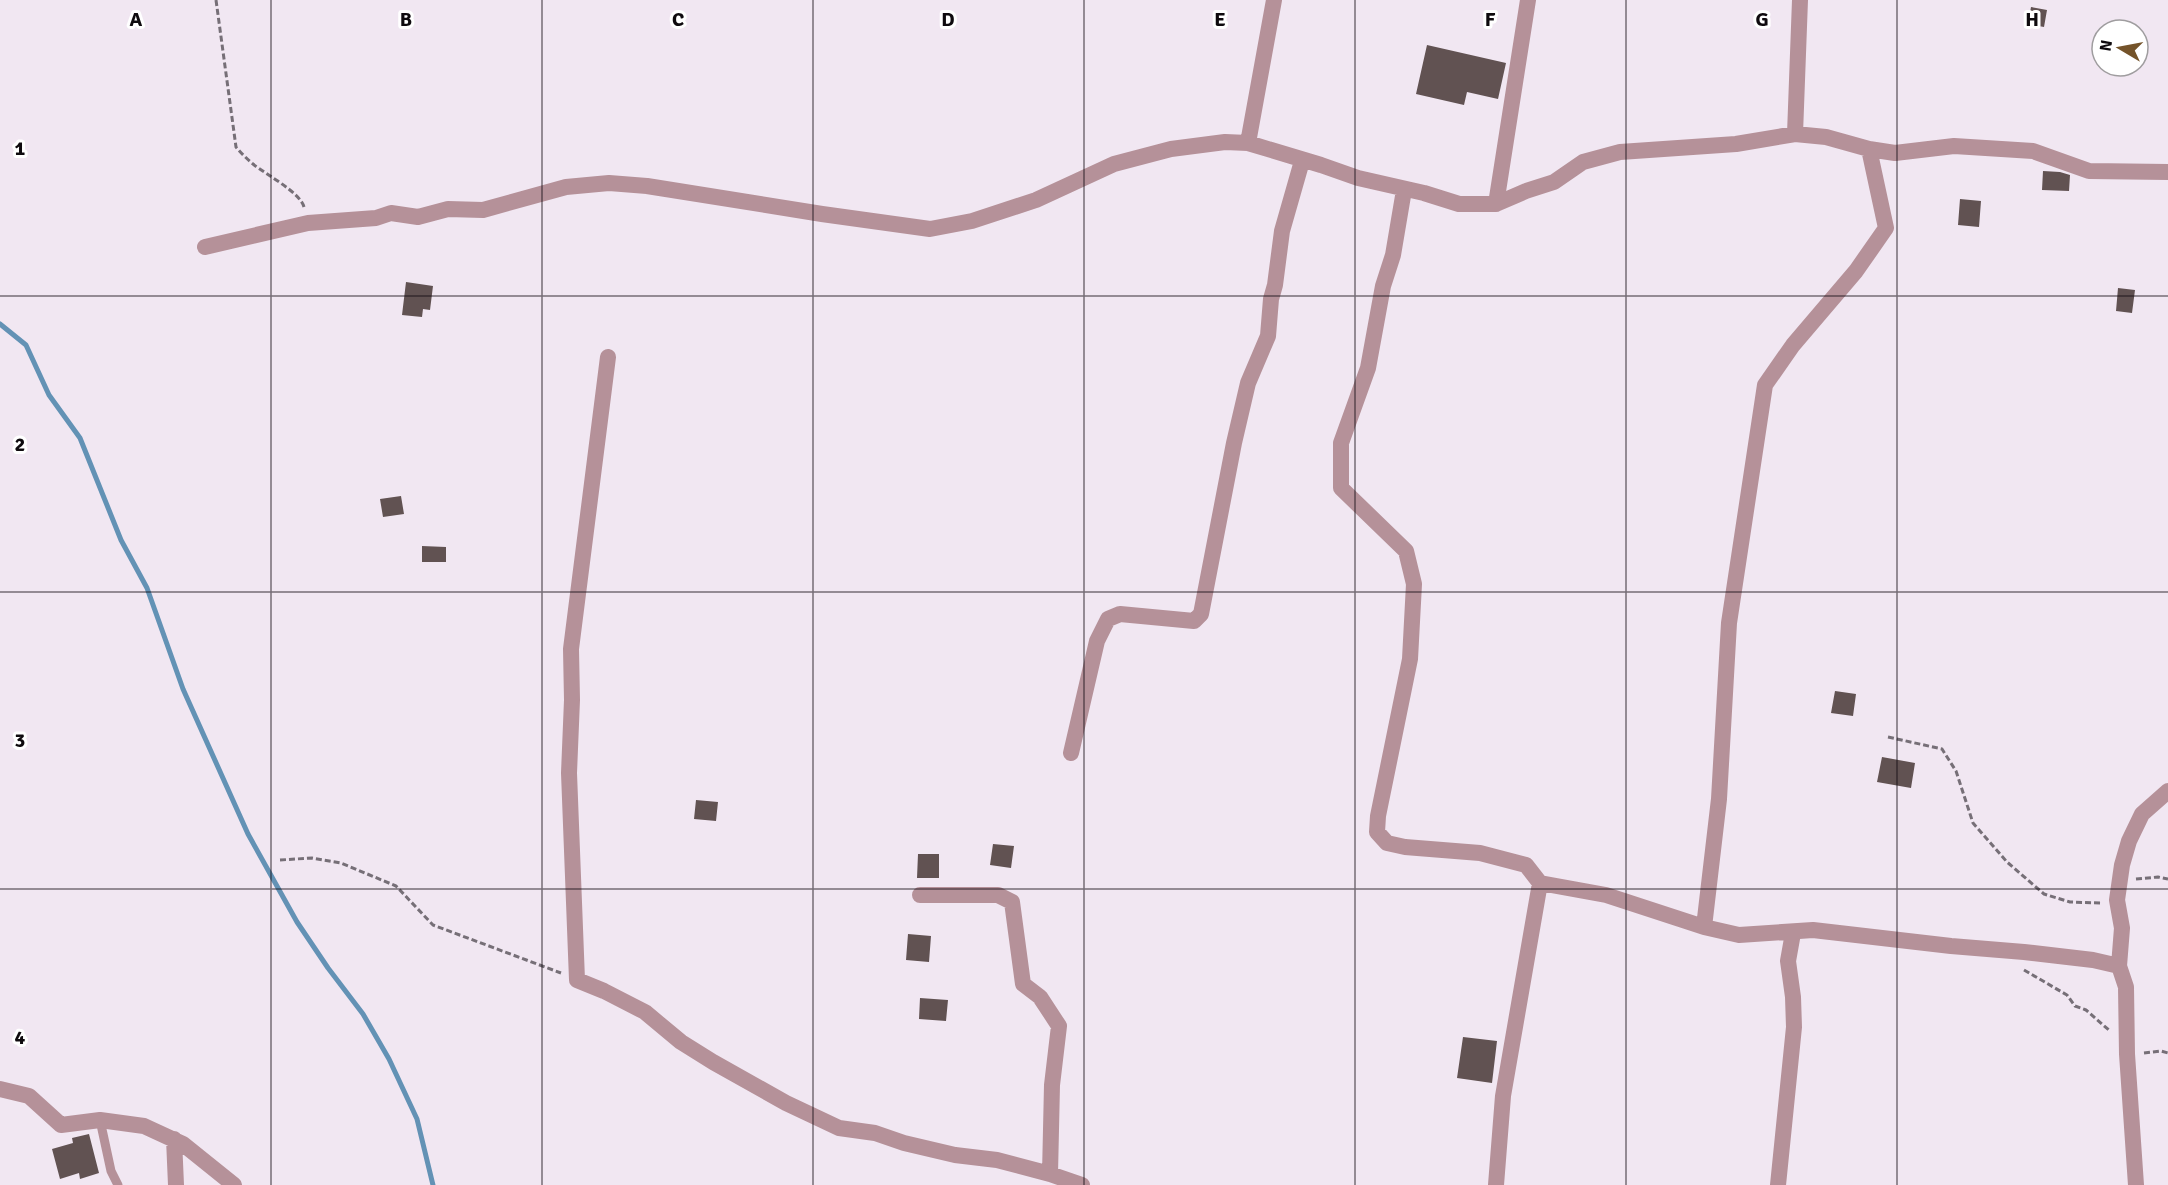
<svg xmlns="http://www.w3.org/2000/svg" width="2168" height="1185" viewBox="0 0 2168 1185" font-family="Signika,sans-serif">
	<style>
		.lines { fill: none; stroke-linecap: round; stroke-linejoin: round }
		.stream { stroke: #6392b5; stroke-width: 5 }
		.building { fill: #615252 }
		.path { stroke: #766f77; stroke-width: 3; stroke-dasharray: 6 3; stroke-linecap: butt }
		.service { stroke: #b59199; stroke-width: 9 }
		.minor { stroke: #b59199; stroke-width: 16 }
		.grid { fill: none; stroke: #0e0a0e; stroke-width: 1.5; stroke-opacity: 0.55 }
		.grid-label { font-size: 20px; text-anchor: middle; font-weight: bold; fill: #0e0a0e; stroke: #fff; stroke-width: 6; stroke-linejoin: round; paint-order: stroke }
	</style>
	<rect width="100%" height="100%" fill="#f1e7f2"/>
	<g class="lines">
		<path class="stream" d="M 0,324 L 26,345 L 49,395 L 80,438 L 121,540 L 147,588 L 183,689 L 248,834 L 297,922 L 328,968 L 363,1014 L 389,1059 L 417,1119 L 433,1185"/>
	</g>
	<path class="building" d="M 2031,7 L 2047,10 L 2044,27 L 2028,24 Z
		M 1427,45 L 1506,63 L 1498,99 L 1467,92 L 1464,105 L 1416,94 Z
		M 2043,171 L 2060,172 L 2070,175 L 2069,191 L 2042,190 Z
		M 1960,199 L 1981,201 L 1979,227 L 1958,225 Z
		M 406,282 L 433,286 L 430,310 L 423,309 L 422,317 L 402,315 Z
		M 2118,288 L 2135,290 L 2132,313 L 2116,311 Z
		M 401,496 L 404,514 L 383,517 L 380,499 Z
		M 422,546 L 446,547 L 446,562 L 422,562 Z
		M 1835,691 L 1856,694 L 1853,716 L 1831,713 Z
		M 1882,757 L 1915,763 L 1911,788 L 1877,782 Z
		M 696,800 L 718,802 L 716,821 L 694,819 Z
		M 993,844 L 1014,846 L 1011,868 L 990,865 Z
		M 918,854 L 939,854 L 939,878 L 917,878 Z
		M 908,934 L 931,936 L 929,962 L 906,960 Z
		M 920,998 L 948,1000 L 946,1021 L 919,1019 Z
		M 1463,1037 L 1497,1041 L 1492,1083 L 1457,1078 Z
		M 89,1134 L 99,1173 L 80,1179 L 79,1173 L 60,1179 L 52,1149 L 73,1143 L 72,1138 Z"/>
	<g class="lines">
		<path class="path" d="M 216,0 L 236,147 C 241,153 247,159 253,164 C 265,174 300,192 304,207
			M 1888,737 L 1942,749 L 1956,771 L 1973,823 L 2007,862 L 2044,894 L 2070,902 L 2101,903
			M 280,860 L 312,858 L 341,863 L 396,886 L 433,925 L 561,973
			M 2136,879 L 2158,877 L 2168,879
			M 2024,970 L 2067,995 L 2075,1006 L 2086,1010 L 2110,1031
			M 2144,1053 L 2161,1051 L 2168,1053"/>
		<path class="service" d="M 100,1120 L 111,1171 L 118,1185"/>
		<path class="minor" d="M 1795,134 L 1800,0
			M 1248,143 L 1274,0
			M 1404,190 L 1393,255 L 1383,286 L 1368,368 L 1341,443 L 1341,488 L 1406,551 L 1414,584 L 1410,659 L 1378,816 L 1377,832 L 1387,843 L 1405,847 L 1480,853 L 1526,865 L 1540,883 L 1606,895 L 1704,927 L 1739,935 L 1813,930 L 1951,946 L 2024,952 L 2093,960 L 2119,966
			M 1496,204 L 1528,0
			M 205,247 L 308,223 L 376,218 L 391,213 L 418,217 L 448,209 L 483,210 L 566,187 L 609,183 L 647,186 L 822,214 L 930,229 L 972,221 L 1036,200 L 1114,164 L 1171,149 L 1225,142 L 1248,143 L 1321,165 L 1358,178 L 1424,193 L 1459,204 L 1496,204 L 1526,191 L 1554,182 L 1583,162 L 1620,152 L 1736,144 L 1795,134 L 1826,137 L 1869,149 L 1895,153 L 1954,146 L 2033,151 L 2089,171 L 2168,172
			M 608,357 L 571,649 L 572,700 L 569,773 L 577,980 L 604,991 L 645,1012 L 681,1042 L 713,1062 L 786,1103 L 839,1128 L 875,1133 L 904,1143 L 955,1155 L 997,1160 L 1050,1174 L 1082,1185
			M 1071,753 L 1097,641 L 1108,619 L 1120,614 L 1194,621 L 1201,614 L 1234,443 L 1248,383 L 1268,336 L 1271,299 L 1275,285 L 1282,231 L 1302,161
			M 920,895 L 998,895 L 1012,902 L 1023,984 L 1040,997 L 1059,1026 L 1052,1085 L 1050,1174
			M 1704,927 L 1719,799 L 1729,623 L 1765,385 L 1793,345 L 1856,271 L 1886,228 L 1869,149
			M 0,1089 L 29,1096 L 61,1125 L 100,1120 L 144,1126 L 183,1144 L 234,1185
			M 174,1139 L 176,1185
			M 1496,1185 L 1503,1096 L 1540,883
			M 1778,1185 L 1794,1027 L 1793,997 L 1788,961 L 1793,933
			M 2136,1185 L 2127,1054 L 2126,987 L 2119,966 L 2122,928 L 2117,900 L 2122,865 L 2129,841 L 2142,814 L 2168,791"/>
	</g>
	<path class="grid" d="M 271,0 L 271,1185M 542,0 L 542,1185M 813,0 L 813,1185M 1084,0 L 1084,1185M 1355,0 L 1355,1185M 1626,0 L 1626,1185M 1897,0 L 1897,1185M 0,296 L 2168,296M 0,592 L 2168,592M 0,889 L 2168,889"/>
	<g class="grid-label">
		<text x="136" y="26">A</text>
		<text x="406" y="26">B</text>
		<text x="678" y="26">C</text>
		<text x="948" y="26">D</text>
		<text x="1220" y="26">E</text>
		<text x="1490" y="26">F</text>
		<text x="1762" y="26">G</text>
		<text x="2032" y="26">H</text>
		<text x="20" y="155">1</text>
		<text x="20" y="451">2</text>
		<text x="20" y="747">3</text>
		<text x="20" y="1044">4</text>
	</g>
	<g transform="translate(2120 48) rotate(280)"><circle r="28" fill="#ffffff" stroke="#9f9d9f" stroke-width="1.5"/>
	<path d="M0-4.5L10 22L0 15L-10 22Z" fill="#74532a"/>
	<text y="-9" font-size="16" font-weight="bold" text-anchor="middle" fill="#0e0a0e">N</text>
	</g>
</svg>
